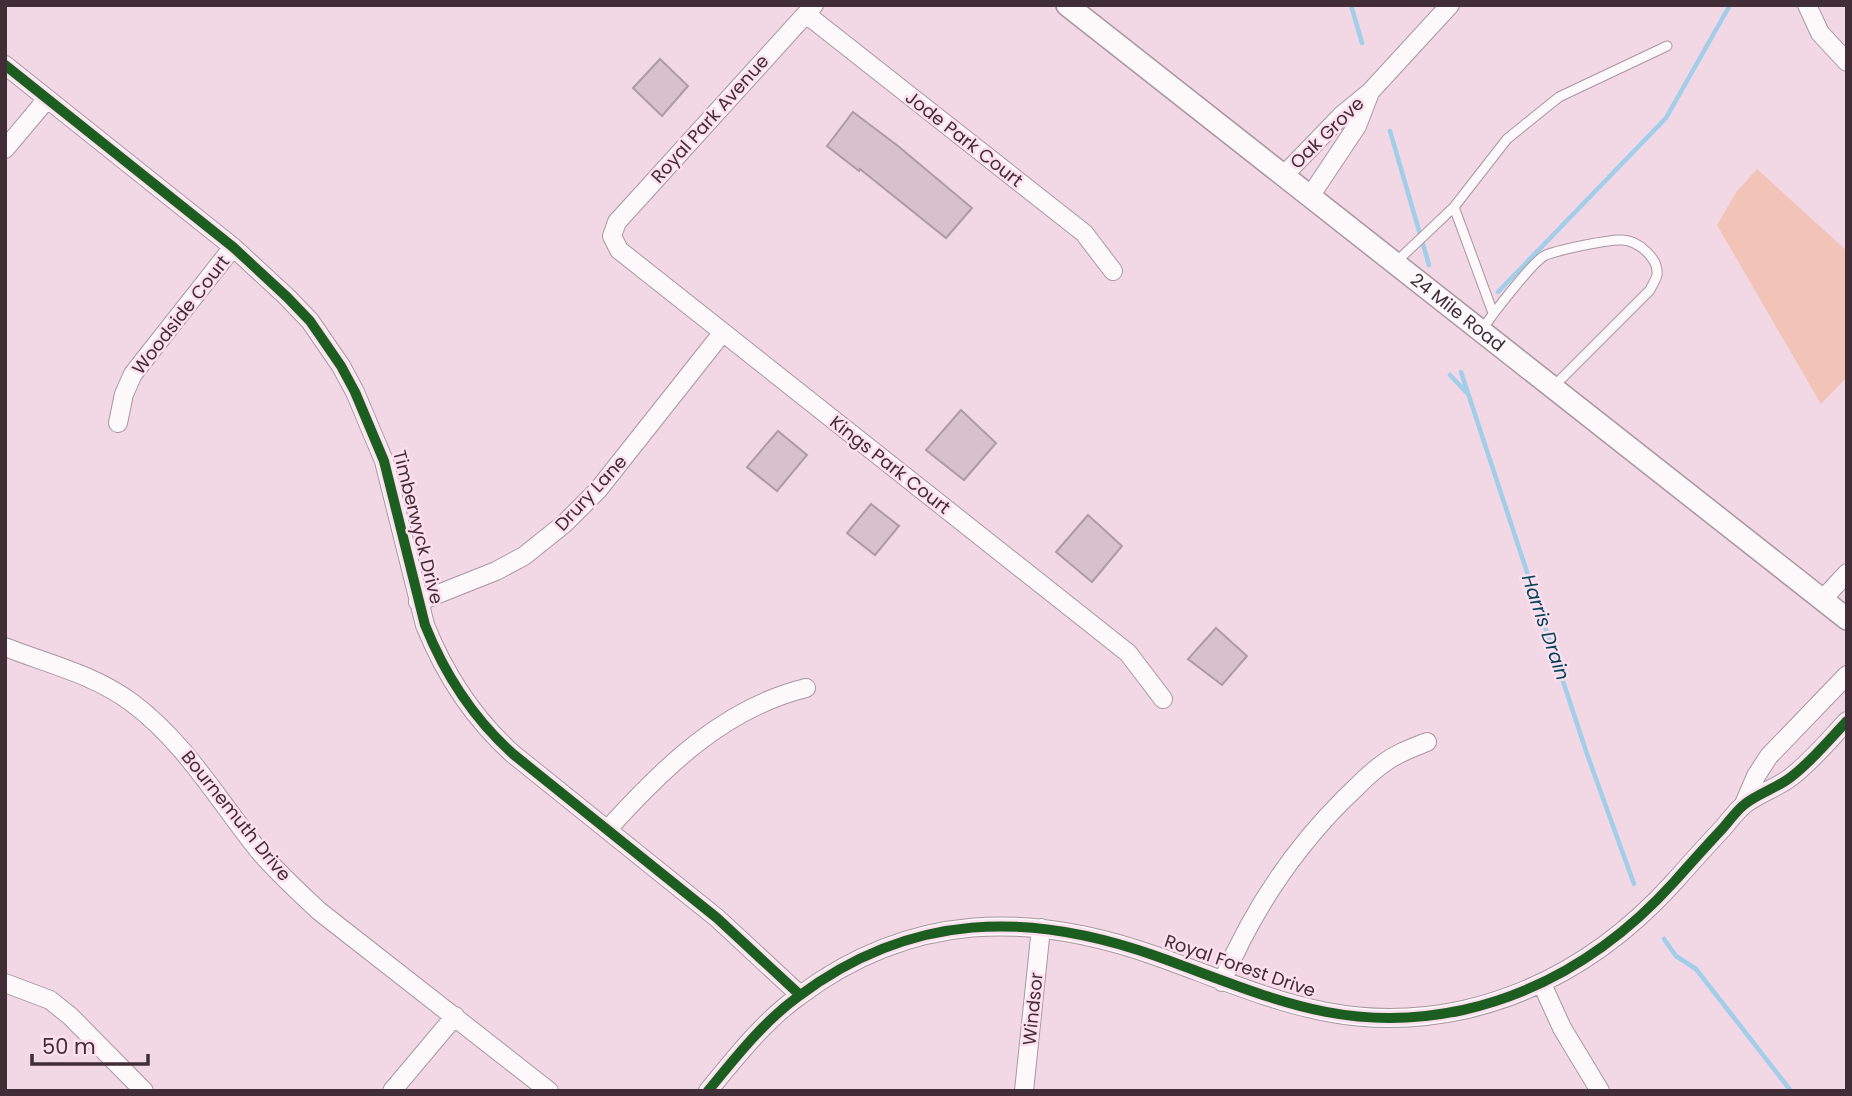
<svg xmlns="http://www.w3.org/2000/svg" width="1852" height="1096" viewBox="0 0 1852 1096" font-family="Poppins,sans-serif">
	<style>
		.green { fill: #f2c3b7 }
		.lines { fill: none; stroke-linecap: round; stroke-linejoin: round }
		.stream { stroke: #a2ceea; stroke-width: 4.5 }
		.building { fill: #d9c0cd; stroke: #af9aa5; stroke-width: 2 }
		.service-casing { stroke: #aa96a0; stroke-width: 11 }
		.minor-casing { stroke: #aa96a0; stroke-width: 20 }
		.tertiary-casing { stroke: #aa96a0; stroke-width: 24 }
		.service { stroke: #fdf9fb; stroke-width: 9 }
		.minor { stroke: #fdf9fb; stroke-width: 18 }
		.tertiary { stroke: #fdf9fb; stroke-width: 21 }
		.cycleway-casing { stroke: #fedfee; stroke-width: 15 }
		.cycleway { stroke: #1b5e20; stroke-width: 10 }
		.labels { text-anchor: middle; stroke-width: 5; stroke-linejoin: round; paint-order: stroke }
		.street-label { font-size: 18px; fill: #402d36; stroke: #fedfee }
		.water-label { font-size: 19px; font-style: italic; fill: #00445a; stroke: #fedfee }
	</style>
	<rect width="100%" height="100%" fill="#f2d7e4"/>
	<path class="green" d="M 1757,169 L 1847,251 L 1847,377 L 1821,404 L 1717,225 L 1737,191 Z"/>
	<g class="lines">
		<path class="stream" d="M 1351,5 L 1362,43
			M 1390,131 L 1429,265
			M 1498,292 L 1666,118 L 1730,5
			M 1461,372 L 1587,754 L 1634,884
			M 1450,375 L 1466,392
			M 1664,939 L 1676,956 L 1696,969 L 1791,1091"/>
	</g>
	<path class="building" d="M 660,59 L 688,86 L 662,116 L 633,88 Z
		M 853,112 L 898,146 L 972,208 L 946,238 L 860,169 L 859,171 L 827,146 Z
		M 961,410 L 996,443 L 964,480 L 926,450 Z
		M 778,431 L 807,455 L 777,491 L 747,467 Z
		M 871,504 L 899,526 L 875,555 L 847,533 Z
		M 1088,515 L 1122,546 L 1092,582 L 1056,552 Z
		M 1216,628 L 1247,656 L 1222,685 L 1188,659 Z"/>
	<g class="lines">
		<g class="service-casing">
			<path id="service" d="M 1454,207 L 1493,313
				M 1395,263 L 1454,207 L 1507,139 L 1559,97 L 1667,46
				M 1482,330 C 1491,316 1531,264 1544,256 C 1556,250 1610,239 1623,240 C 1639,241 1659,259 1657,275 C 1656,280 1652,285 1650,290 L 1553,387"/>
		</g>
		<g class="minor-casing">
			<path id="minor" d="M 814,5 L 617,222 L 612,236 L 619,250 L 1128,653 L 1163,699
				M 1807,5 L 1820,33 L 1847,62
				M 806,14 L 1084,233 L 1113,271
				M 5,65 L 233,247 L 287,297 L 310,321 L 341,366 L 355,392 L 384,461 L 425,625 C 445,675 473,718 513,754 L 717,918 L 800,995
				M 5,149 L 47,99
				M 1285,174 L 1342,115 L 1370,92 L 1450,5
				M 1311,195 L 1357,126 L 1369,95
				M 118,423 L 124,394 L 133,374 L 233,247
				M 1822,600 L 1847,573
				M 418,602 L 496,571 L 524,556 L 564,524 L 598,490 L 723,332
				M 5,647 C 48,664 93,674 131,702 C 185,742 218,800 259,851 C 277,872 299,892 319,911 L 549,1091
				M 1744,804 L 1756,776 L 1769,756 L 1847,675
				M 608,829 C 663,768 724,708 806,688
				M 1222,982 C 1251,913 1291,852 1344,799 C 1357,787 1369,773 1384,763 C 1397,753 1412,748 1427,742
				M 5,983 L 50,1000 L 70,1016 L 144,1091
				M 1542,984 L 1562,1028 L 1600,1091
				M 392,1091 L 455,1016
				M 708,1091 C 735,1058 764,1021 799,996 C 911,912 1029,911 1156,956 C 1265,995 1344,1036 1463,1010 C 1547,991 1617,945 1674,882 C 1690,864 1706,846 1723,828 C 1730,820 1737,810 1745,804 C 1759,793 1777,788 1791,777 C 1811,762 1829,740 1847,721
				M 1024,1091 L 1041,928"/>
		</g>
		<g class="tertiary-casing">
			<g id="tertiary">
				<path id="s1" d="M 1067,5 L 1847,619"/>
			</g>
		</g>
		<use href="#service" class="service"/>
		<use href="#minor" class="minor"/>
		<use href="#tertiary" class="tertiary"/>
		<g class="cycleway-casing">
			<path id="cycleway" d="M 5,65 L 233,247 L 287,297 L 310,321 L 341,366 L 355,392 L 384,461 L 425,625 C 445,675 473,718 513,754 L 717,918 L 800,995
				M 708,1091 C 735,1058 764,1021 799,996 C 911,912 1029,911 1156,956 C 1265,995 1344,1036 1463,1010 C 1547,991 1617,945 1674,882 C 1690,864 1706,846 1723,828 C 1730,820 1737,810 1745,804 C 1759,793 1777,788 1791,777 C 1811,762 1829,740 1847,721"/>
		</g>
		<use href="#cycleway" class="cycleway"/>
	</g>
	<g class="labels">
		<g class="street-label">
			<text transform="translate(710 119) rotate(-48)" y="6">Royal Park Avenue</text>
			<text transform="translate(1327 133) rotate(-44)" y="6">Oak Grove</text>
			<text transform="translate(964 139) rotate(38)" y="6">Jode Park Court</text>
			<text dy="6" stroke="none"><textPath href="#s1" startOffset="497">24 Mile Road</textPath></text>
			<text transform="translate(181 315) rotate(-52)" y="6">Woodside Court</text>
			<text transform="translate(890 465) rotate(38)" y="6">Kings Park Court</text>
			<text transform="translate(591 493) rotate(-47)" y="6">Drury Lane</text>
			<text transform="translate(418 527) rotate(76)" y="6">Timberwyck Drive</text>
			<text transform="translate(236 816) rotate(51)" y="6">Bournemuth Drive</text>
			<text transform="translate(1240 966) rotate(19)" y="6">Royal Forest Drive</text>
			<text transform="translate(1033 1009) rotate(-84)" y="6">Windsor</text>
		</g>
		<g class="water-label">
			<text transform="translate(1546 627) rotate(71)" y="7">Harris Drain</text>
		</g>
	</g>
	<rect width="1852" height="1096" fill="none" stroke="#402d36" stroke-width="14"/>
	<path d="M32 1054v10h116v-10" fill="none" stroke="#402d36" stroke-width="3.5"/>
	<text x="42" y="1054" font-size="21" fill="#402d36" stroke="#fedfee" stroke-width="5" paint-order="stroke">50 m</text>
</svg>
